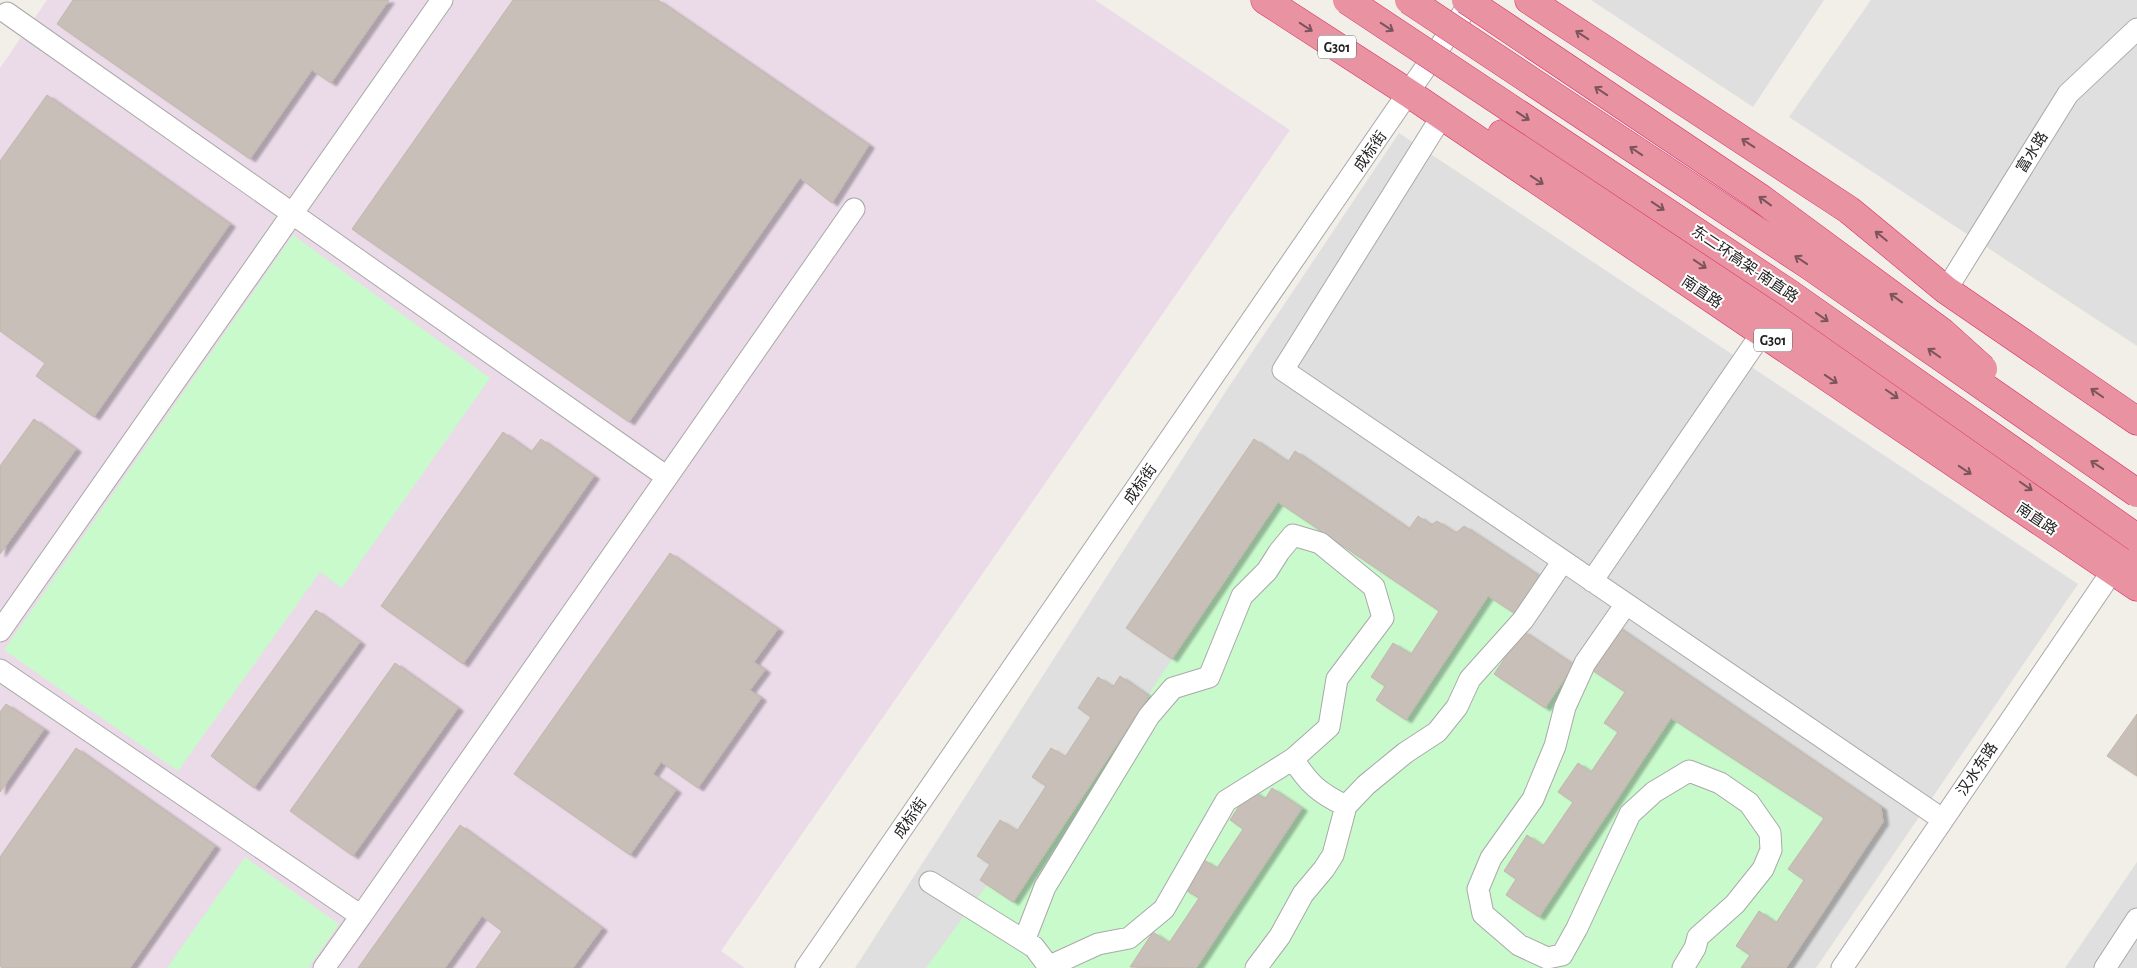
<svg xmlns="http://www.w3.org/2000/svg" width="2137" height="968" viewBox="0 0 2137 968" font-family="'Alegreya Sans','Noto Sans SC',sans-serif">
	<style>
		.residential { fill: #e0dfdf }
		.industrial { fill: #ebdbe8 }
		.park { fill: #c8facc }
		.building { fill: #c7bfb8; stroke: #c4b6ab; filter: url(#shadow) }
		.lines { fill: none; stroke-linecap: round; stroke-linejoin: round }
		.minor-casing { stroke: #a9a9a9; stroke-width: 23 }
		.highway-casing { stroke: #dc2a67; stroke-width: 29 }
		.minor { stroke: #fff; stroke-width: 21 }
		.highway { stroke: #e892a2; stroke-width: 28 }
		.highway-bridge-casing { stroke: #dc2a67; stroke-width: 29; stroke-linecap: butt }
		.highway-bridge { stroke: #e892a2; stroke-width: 28 }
		.oneway { stroke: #7b545c }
		.labels { text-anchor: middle; stroke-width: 4; stroke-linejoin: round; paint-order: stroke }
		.shield { fill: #fff; stroke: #646464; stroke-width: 1 }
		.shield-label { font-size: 14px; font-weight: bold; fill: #222 }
		.street-label { font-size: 15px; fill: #222; stroke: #fff }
	</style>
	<defs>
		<filter id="shadow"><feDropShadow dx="5.5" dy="3" stdDeviation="1" flood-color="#0004"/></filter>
	</defs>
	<rect width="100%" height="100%" fill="#f2efe9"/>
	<path class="residential" d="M 1591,0 L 1824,0 L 1753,107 Z
		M 1871,0 L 2137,0 L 2137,346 L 1789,117 Z
		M 1399,133 L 2078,584 L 1816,968 L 855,968 L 1226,391 Z
		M 2137,862 L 2137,968 L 2065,968 Z"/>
	<path class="industrial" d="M 47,0 L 1095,0 L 1290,130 L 721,951 L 745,968 L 0,968 L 0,68 Z"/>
	<path class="park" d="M 293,235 L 490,378 L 342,588 L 320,572 L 178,771 L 4,650 Z
		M 1278,502 L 1439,611 L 1411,654 L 1393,643 L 1371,676 L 1385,686 L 1376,700 L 1405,720 L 1488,596 L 1517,615 L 1523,631 L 1494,674 L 1545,708 L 1574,665 L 1589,668 L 1625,692 L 1604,723 L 1618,732 L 1591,772 L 1578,763 L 1559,792 L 1573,802 L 1543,846 L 1527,836 L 1504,870 L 1516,879 L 1506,895 L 1539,917 L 1671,718 L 1824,818 L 1804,880 L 1776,923 L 1759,912 L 1736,945 L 1750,955 L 1742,968 L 1196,968 L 1302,808 L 1272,788 L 1265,799 L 1250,789 L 1230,820 L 1243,829 L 1217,868 L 1184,889 L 1199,898 L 1169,943 L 1153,932 L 1131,968 L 926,968 L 987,885 L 1013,902 L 1172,659 Z
		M 245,857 L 339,924 L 308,968 L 167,968 Z"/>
	<path class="building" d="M 73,0 L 389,0 L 331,83 L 312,70 L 250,159 L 57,24 Z
		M 513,0 L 658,0 L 869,145 L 832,203 L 800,178 L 629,422 L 352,229 Z
		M 47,95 L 230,224 L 94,417 L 36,376 L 45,363 L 0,331 L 0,161 Z
		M 34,419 L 76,449 L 0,554 L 0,466 Z
		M 503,432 L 531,452 L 541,439 L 594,476 L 463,664 L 381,606 Z
		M 1254,439 L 1288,462 L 1295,451 L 1409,529 L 1418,516 L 1431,525 L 1437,521 L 1456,533 L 1464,526 L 1541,577 L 1517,615 L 1488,596 L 1406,720 L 1376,700 L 1385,686 L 1371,677 L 1393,643 L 1411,654 L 1439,611 L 1278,502 L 1172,659 L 1126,628 Z
		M 670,553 L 778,629 L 754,662 L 765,670 L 750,690 L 761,698 L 698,788 L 661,762 L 653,774 L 676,790 L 630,855 L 514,774 Z
		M 316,610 L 360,642 L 254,788 L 211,756 Z
		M 1615,625 L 1881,807 L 1883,822 L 1786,968 L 1741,968 L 1750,955 L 1736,946 L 1759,911 L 1776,923 L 1804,880 L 1788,869 L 1824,818 L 1671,718 L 1539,917 L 1506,895 L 1516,879 L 1504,871 L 1527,835 L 1543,846 L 1573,802 L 1558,792 L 1578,763 L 1591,772 L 1618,732 L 1604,723 L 1625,692 L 1589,668 Z
		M 1523,631 L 1574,665 L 1545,708 L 1494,674 Z
		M 395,663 L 458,708 L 353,856 L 290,811 Z
		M 1120,676 L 1149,696 L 1013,902 L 980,880 L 990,864 L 977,856 L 1000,820 L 1017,831 L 1046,786 L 1032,777 L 1051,748 L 1065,757 L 1091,717 L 1078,708 L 1098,677 L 1113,687 Z
		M 6,704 L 44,729 L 0,792 L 0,712 Z
		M 2137,714 L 2137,776 L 2107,756 Z
		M 76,748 L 215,846 L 130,968 L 2,968 L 0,966 L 0,857 Z
		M 1272,788 L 1302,808 L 1196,968 L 1130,967 L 1153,932 L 1169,943 L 1199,898 L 1184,889 L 1204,860 L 1217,868 L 1243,829 L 1230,820 L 1250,789 L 1265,799 Z
		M 460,825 L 602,928 L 573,968 L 476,968 L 502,931 L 482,916 L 445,968 L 358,968 Z"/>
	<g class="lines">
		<g class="minor-casing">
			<path id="minor" d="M 7,13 L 667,477
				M 1442,116 L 1283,370 L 1942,819
				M 1946,290 L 2068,94 L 2137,29
				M 1592,581 L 1762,333
				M 1626,604 L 1585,663 L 1565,707 L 1555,746 L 1533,799 L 1491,858 L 1478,889 L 1483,914 L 1519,945 L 1547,958 L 1562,955 L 1577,928 L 1630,814 L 1654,792 L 1689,771 L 1720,783 L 1749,803 L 1770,833 L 1771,850 L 1763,869 L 1735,904 L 1698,937 L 1695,948 L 1683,968
				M 0,631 L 442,0
				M 0,670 L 361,916 L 854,209
				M 1293,759 C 1309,784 1319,793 1346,806
				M 930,882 L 1034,947 L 1050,968
				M 1026,936 L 1045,887 L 1149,716 L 1173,688 L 1209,677 L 1242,596 L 1267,571 L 1279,552 L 1293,535 L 1320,543 L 1374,587 L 1383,618 L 1337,679 L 1329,727 L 1293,759 L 1226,801 L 1164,909 L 1129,938 L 1098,944 L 1050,966
				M 324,968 L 361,916
				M 806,968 L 1472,0
				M 1256,968 L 1280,936 L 1303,894 L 1324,869 L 1333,855 L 1346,806 L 1366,785 L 1405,753 L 1437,732 L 1457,707 L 1470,679 L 1523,620 L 1563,561
				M 1842,968 L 2113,570
				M 2105,968 L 2137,919"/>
		</g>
		<g class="highway-casing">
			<path id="highway" d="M 1265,0 L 1410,94 L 2137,587
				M 1529,0 L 1849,210 L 1946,290 L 2137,421
				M 1502,134 C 1718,270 1927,418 2137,562"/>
		</g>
		<use href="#minor" class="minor"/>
		<use href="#highway" class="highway"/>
		<g class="highway-bridge-casing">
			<path id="highway-bridge" d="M 1347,0 L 1790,294 L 2137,538
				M 1409,0 L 1810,266 L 2137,493
				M 1466,0 L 1759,197 L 1942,332 L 1983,369"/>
		</g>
		<use href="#highway-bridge" class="highway-bridge"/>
	</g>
	<defs><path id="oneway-shaft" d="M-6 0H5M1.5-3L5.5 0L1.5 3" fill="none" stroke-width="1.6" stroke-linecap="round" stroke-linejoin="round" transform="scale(1.25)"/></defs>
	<g class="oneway">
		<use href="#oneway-shaft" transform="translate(1306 27) rotate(33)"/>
		<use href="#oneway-shaft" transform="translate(1387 27) rotate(33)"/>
		<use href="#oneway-shaft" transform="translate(1582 35) rotate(-147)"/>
		<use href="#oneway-shaft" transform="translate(1601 91) rotate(-146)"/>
		<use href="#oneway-shaft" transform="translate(1523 116) rotate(34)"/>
		<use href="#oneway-shaft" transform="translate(1748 143) rotate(-147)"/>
		<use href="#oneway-shaft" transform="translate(1636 151) rotate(-146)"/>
		<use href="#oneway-shaft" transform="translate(1537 180) rotate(34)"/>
		<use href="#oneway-shaft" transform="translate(1765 201) rotate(-144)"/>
		<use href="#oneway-shaft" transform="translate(1658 206) rotate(34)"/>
		<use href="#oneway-shaft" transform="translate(1881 236) rotate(-141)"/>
		<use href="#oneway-shaft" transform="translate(1801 260) rotate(-146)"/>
		<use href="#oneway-shaft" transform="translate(1700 264) rotate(34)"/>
		<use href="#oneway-shaft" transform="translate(1896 298) rotate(-144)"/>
		<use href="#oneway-shaft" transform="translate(1822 317) rotate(35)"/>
		<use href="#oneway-shaft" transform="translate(1934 353) rotate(-145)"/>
		<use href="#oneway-shaft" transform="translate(1831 379) rotate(34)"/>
		<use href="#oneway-shaft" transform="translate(2097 393) rotate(-145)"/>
		<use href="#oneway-shaft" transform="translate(1892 394) rotate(35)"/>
		<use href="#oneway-shaft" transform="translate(2097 465) rotate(-146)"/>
		<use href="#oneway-shaft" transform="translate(1965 470) rotate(34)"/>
		<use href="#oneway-shaft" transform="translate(2026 486) rotate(35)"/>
	</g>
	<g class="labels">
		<g class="shield">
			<rect x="1318" y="35.5" width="38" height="23" rx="4"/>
			<rect x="1754" y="328.5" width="38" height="23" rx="4"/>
		</g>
		<g class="shield-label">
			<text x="1337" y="52">G301</text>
			<text x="1773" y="345">G301</text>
		</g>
		<g class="street-label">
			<text transform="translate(1370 151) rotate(-55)" y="5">成标街</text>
			<text transform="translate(2032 152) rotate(-58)" y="5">富水路</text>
			<text transform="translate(1745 264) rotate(34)" y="5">东二环高架-南直路</text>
			<text transform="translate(1702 292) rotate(34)" y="5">南直路</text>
			<text transform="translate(1140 484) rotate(-55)" y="5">成标街</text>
			<text transform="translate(2037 519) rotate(34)" y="5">南直路</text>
			<text transform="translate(1977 769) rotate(-56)" y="5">汉水东路</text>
			<text transform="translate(910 818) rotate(-55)" y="5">成标街</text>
		</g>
	</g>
</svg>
